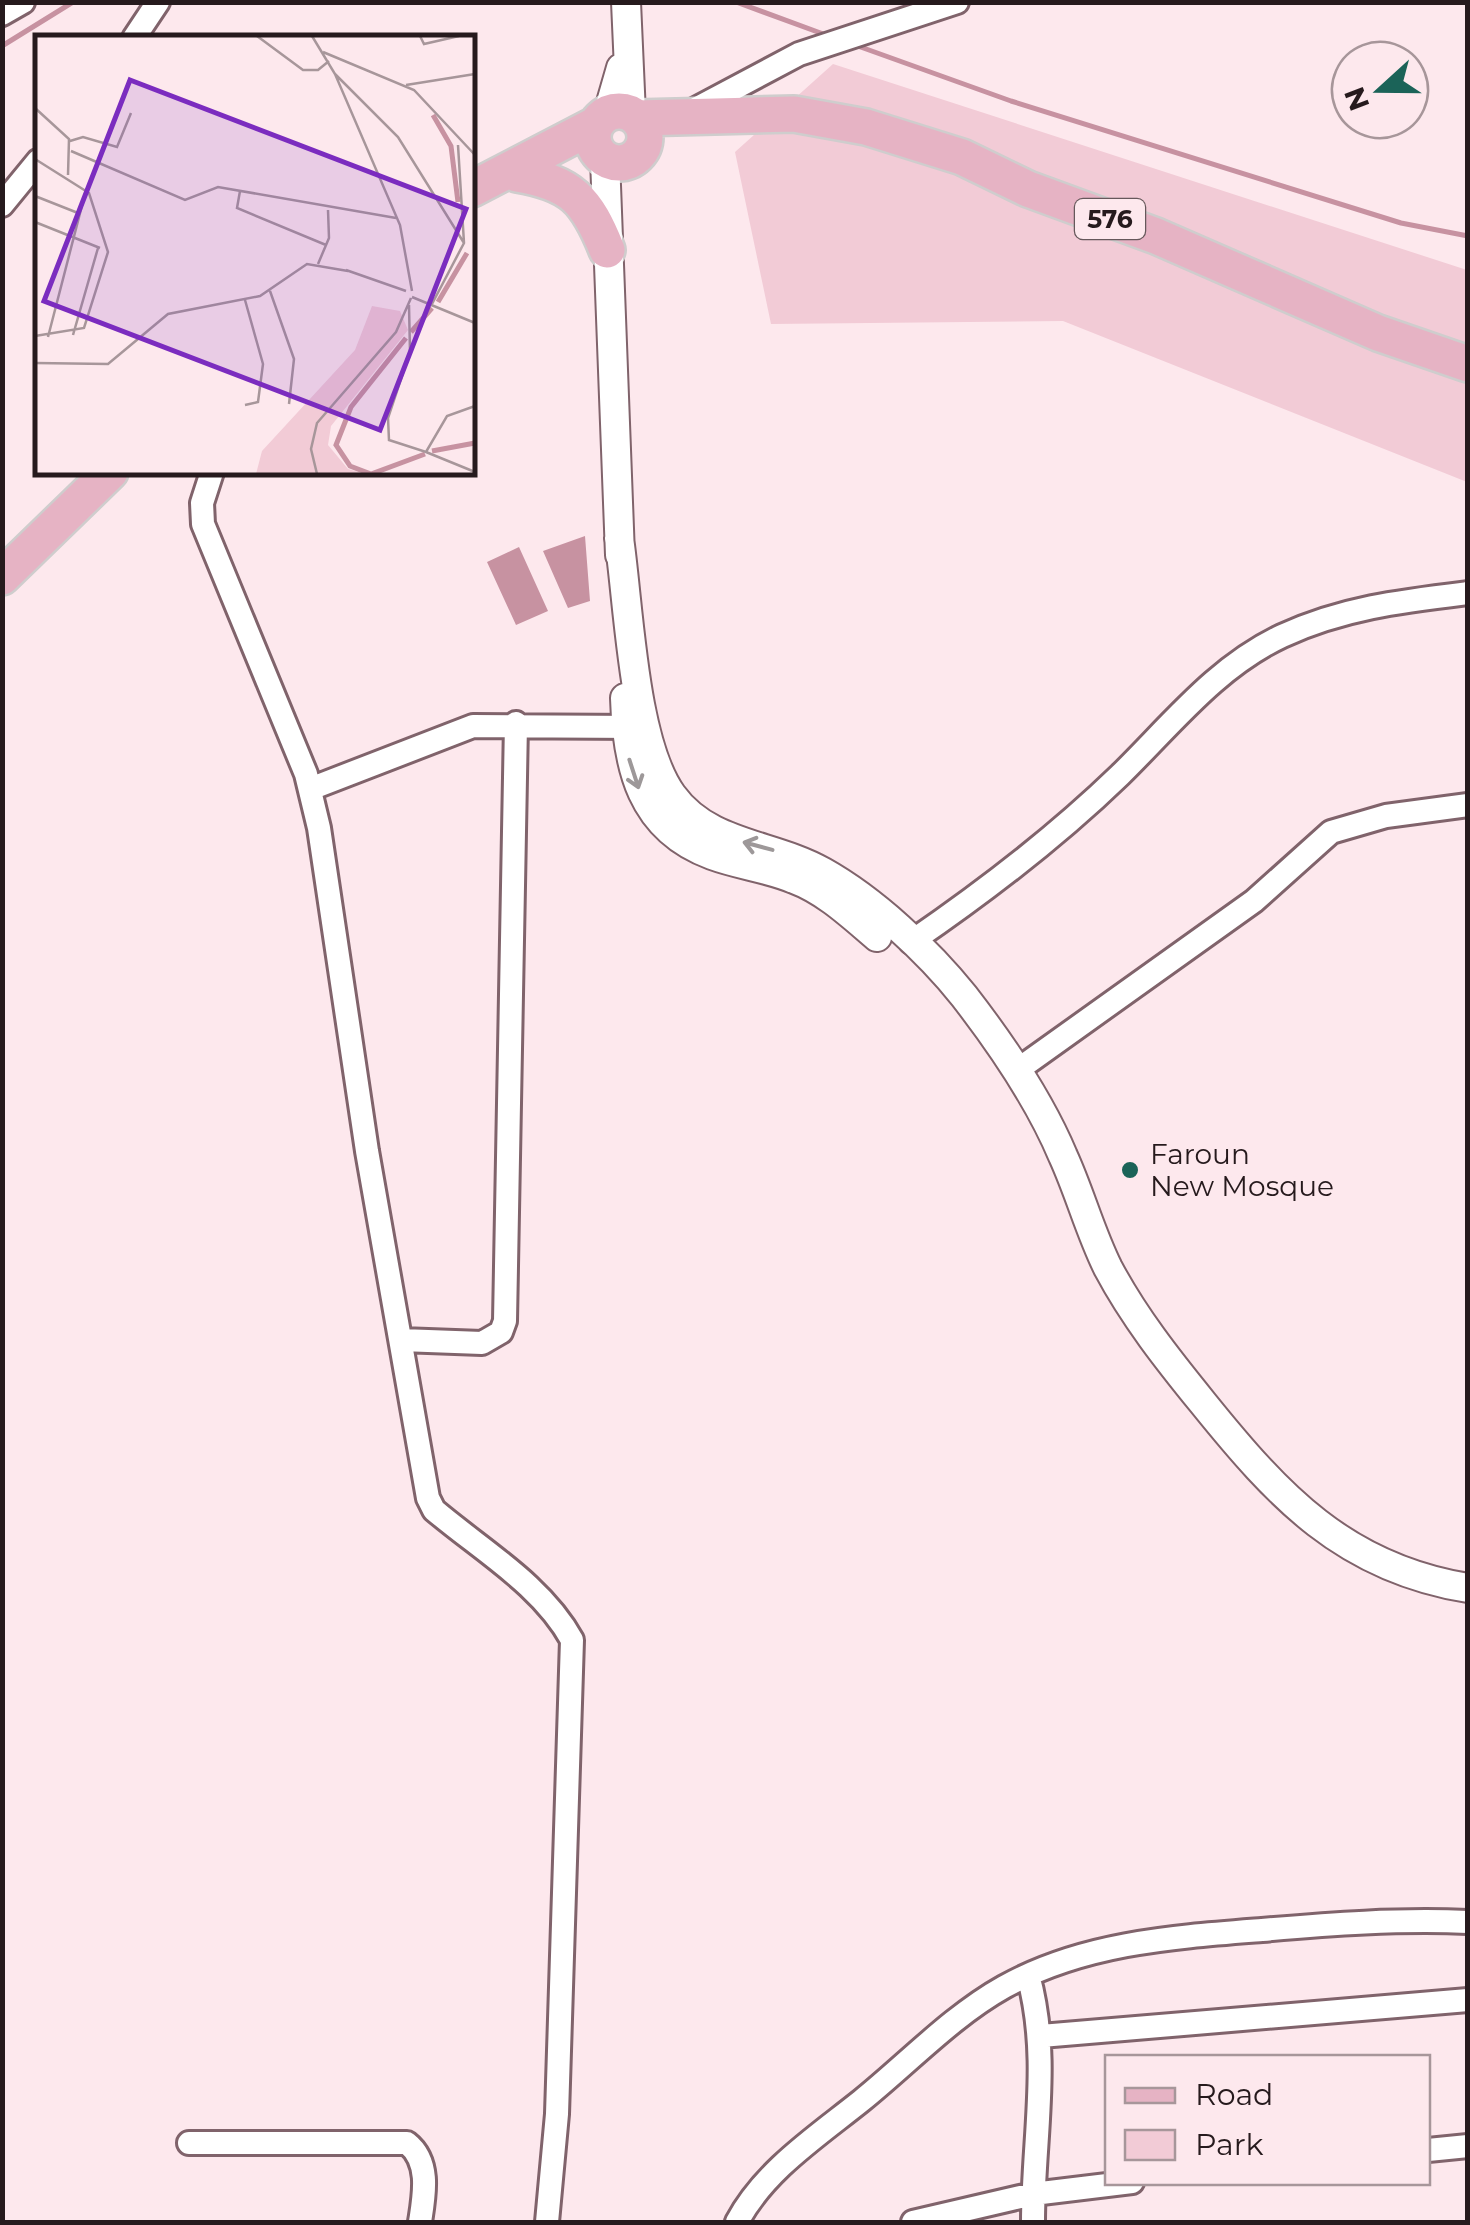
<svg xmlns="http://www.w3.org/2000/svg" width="1470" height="2225" viewBox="0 0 1470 2225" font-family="Montserrat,sans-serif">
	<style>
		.green { fill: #f2cbd6 }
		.water { fill: #c792a1 }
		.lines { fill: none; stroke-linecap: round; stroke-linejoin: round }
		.stream { stroke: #c792a1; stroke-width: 5 }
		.minor-casing { stroke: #80636b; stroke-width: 28 }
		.tertiary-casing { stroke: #80636b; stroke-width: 32 }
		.primary-casing { stroke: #cfcdcd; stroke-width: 40 }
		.minor { stroke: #fff; stroke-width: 22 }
		.tertiary { stroke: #fff; stroke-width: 28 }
		.primary { stroke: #e6b3c4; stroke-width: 35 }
		.oneway { stroke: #9d9899 }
		.poi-dot { fill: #1b6358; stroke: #fde8ed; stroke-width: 4 }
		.labels { text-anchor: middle; stroke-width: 9; stroke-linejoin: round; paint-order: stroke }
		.shield { fill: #fde8ed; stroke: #66585b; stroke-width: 2.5 }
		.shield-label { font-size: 25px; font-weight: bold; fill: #261a1d }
		.poi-label { font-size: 28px; fill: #261a1d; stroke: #fde8ed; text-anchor: start }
		.inset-river { fill: none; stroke: #c792a1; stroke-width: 5 }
		.inset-road { fill: none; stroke: #a7969a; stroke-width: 2.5 }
		.view { fill: #7b2cbf; fill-opacity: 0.15; stroke: #7b2cbf; stroke-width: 5 }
		.inset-edge { fill: none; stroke: #261a1d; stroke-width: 5 }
	</style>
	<rect width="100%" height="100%" fill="#fde8ed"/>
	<path class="green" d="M 833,64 L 1467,270 L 1467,482 L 1063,321 L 771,324 L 735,152 Z"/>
	<path class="water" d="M 585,536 L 590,601 L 568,608 L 543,551 Z
		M 519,547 L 548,611 L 516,625 L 487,562 Z"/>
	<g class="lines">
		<path class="stream" d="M 736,2 L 826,35
			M 855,45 L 1011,101 L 1401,223 L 1468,236
			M 2,46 L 73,2"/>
		<g class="minor-casing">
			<path id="minor" d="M 2,14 L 23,2
				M 134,38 L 158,2
				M 688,113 L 799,54 L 957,2
				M 2,205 L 38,161
				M 212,472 L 202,503 L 203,524 L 306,774 L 319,828 L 367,1151 L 428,1498 L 434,1510 C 481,1550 542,1585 572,1640 L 557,2114 L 547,2222
				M 310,789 L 473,726 L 642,727
				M 911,942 C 984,892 1057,836 1120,775 C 1171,725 1216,667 1282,636 C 1342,608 1402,601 1468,593
				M 1016,1071 L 1254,901 L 1331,832 L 1386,816 L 1468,805
				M 401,1340 L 482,1343 L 501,1332 L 505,1321 L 516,723
				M 1028,1975 C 1051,2058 1033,2138 1033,2222
				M 1041,2036 L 1468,2000
				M 189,2143 L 407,2143 C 431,2162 424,2196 420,2222
				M 1428,2150 L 1468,2146
				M 737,2222 C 764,2171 816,2137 861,2101 C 907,2064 952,2016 1004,1987 C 1083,1943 1173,1937 1262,1930 C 1330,1924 1399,1919 1468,1922
				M 913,2222 L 1033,2194 L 1132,2182"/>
		</g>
		<g class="tertiary-casing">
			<path id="tertiary" d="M 626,2 L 631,114
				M 608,113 L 621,68
				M 605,159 L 620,555
				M 619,538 C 629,607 633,741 672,795 C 709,846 772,843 823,872 C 873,900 928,951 964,996 C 1002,1045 1039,1099 1063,1156 C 1080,1193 1090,1232 1108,1268 C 1134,1317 1168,1360 1203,1403 C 1278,1496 1344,1568 1468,1588
				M 625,698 C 627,767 641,829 712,855 C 739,865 768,868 794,879 C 826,891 851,915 877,937"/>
		</g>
		<g class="primary-casing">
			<path id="primary" d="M593 137a26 26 0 1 1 52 0a26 26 0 1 1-52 0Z
				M 637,118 L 794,114 L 866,127 L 962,157 L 1028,189 L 1156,236 L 1378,333 L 1468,364
				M 517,174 C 572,183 587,200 607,250
				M 472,189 L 595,125
				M 2,577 L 110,472"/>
		</g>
		<use href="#minor" class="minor"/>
		<use href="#tertiary" class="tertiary"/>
		<use href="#primary" class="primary"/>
	</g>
	<defs><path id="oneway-shaft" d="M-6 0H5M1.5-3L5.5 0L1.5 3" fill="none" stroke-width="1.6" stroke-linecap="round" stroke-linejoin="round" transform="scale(2.5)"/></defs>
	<g class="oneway">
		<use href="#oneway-shaft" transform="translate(634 774) rotate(72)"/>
		<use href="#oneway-shaft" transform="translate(758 846) rotate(-165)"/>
	</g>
	<circle class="poi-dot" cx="1130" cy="1170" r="10"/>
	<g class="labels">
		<rect class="shield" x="1075" y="199" width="70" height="40" rx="8"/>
		<g class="shield-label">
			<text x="1110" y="228">576</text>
		</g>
		<g class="poi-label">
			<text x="1150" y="1164">Faroun<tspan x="1150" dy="32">New Mosque</tspan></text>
		</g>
	</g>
	<g transform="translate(35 35)">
		<rect width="440" height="440" fill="#fde8ed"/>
		<path d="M 337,271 L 365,276 L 373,295 L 296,391 L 293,410 L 313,434 L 331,439 L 221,439 L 227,416 L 320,315 Z" fill="#f2cbd6"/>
		<path class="inset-river" d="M 398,80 L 416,111 L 423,167M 403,267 L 432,218M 376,297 L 397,273M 371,303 L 316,372 L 301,410 L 315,431 L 336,439 L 390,419M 397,416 L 440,408"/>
		<path class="inset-road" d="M 222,1 L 268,35 L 283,35 L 294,26M 277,1 L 300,39 L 365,190 L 377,256M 385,1 L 389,9 L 424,1M 288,17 L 379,55 L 440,120M 300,39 L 363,102 L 429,208M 371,50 L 440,39M 0,73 L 34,104 L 33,140M 35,106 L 48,102 L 82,112 L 96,78M 36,116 L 150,165 L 183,152 L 361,183M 0,124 L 54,158 L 73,217 L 49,293 L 0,301M 205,156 L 202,173 L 291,210M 0,161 L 43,178M 0,187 L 65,213M 283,229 L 294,203 L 293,175M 311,235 L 371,256M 235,256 L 259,324 L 254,369M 377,262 L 440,288M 210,265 L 228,329 L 223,367 L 210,370M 397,269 L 429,208 L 423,110M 374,270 L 375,317 L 353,383 L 354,405 L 391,417 L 412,381 L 440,371M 38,300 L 63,213M 13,302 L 51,155M 0,328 L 73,329 L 133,279 L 225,261 L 272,229 L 313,236M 391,417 L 440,437M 282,439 L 276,414 L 282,388 L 361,297 L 376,263"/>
		<path class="view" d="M 95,45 L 431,174 L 345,395 L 9,266 Z"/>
		<rect width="440" height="440" class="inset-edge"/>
	</g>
	<rect width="1470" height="2225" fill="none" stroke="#261a1d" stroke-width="10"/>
	<rect x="1105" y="2055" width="325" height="130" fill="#fde8ed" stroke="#a7969a" stroke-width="2.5"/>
	<rect x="1125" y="2088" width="50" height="15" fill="#e6b3c4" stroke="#a7969a" stroke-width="2.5"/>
	<text x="1195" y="2105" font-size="30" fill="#261a1d">Road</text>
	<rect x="1125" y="2130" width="50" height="30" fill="#f2cbd6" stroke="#a7969a" stroke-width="2.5"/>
	<text x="1195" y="2155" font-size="30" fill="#261a1d">Park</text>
	<g transform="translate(1380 90) rotate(249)"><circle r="48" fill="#fde8ed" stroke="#a7969a" stroke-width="2.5"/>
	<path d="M0-8L18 38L0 25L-18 38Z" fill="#1b6358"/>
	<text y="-15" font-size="28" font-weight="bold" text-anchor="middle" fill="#261a1d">N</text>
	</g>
</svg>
